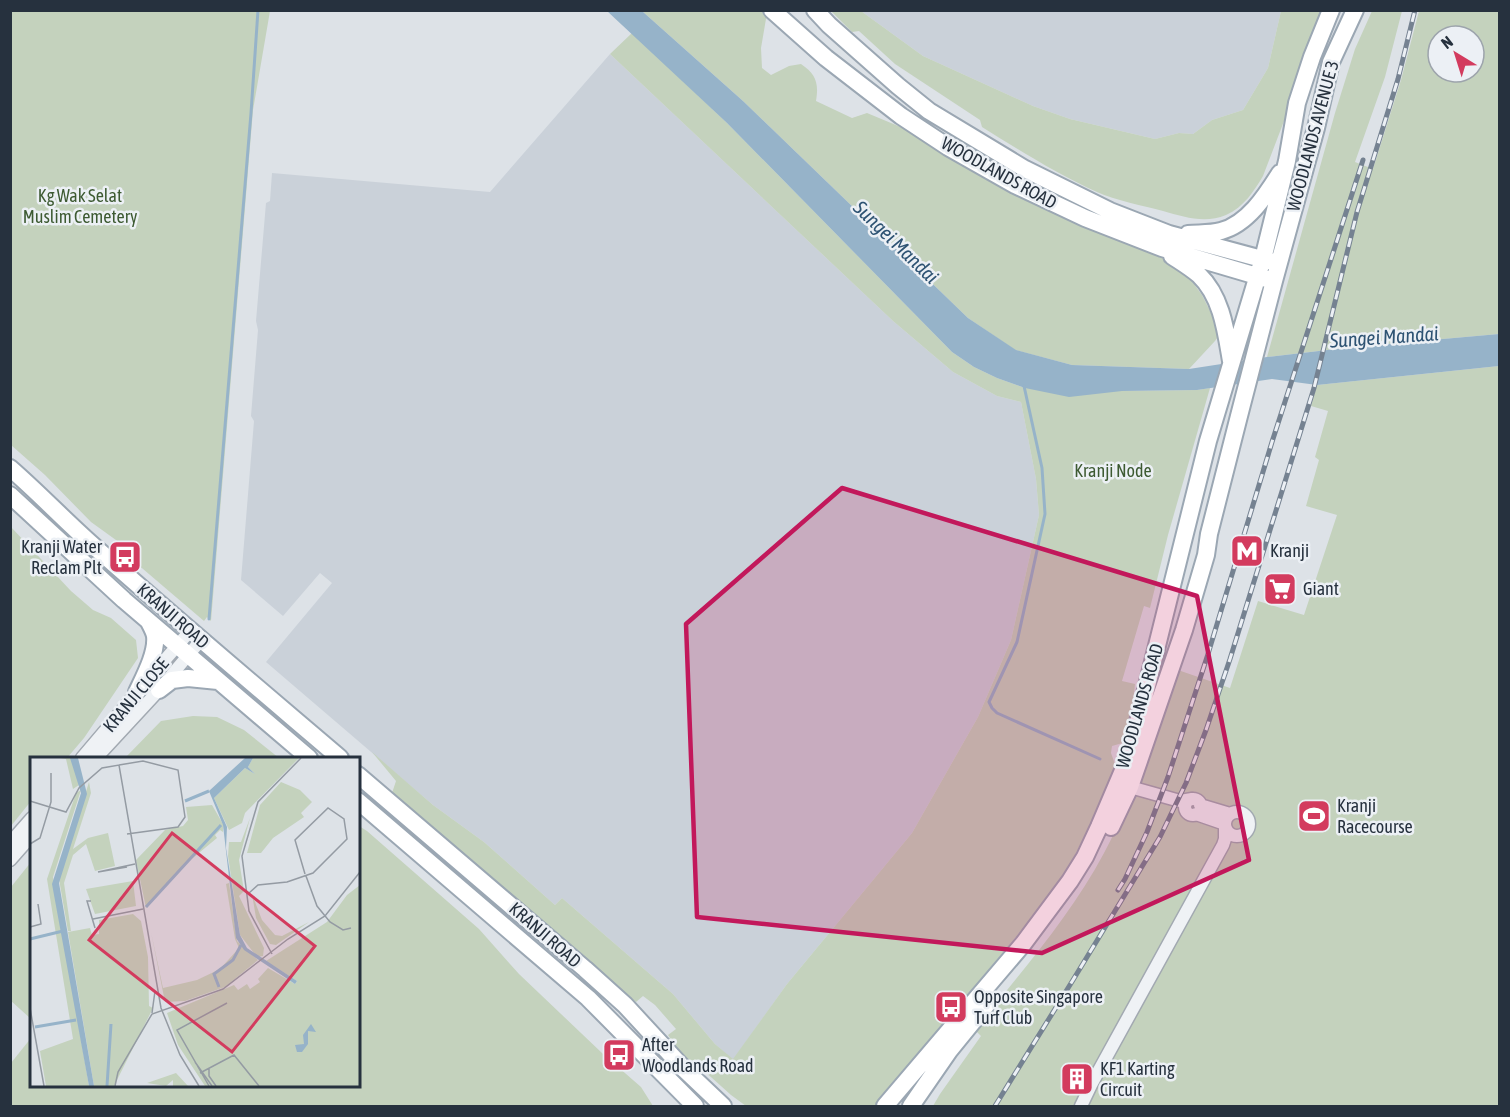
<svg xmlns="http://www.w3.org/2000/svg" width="1510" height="1117" viewBox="0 0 1510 1117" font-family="'Asap Condensed',sans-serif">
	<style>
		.built { fill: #cad1d9 }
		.green { fill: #c4d2bd; fill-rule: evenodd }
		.water { fill: #96b3c9 }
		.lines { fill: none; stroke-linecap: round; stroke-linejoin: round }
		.stream { stroke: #96b3c9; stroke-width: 3 }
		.minor-casing { stroke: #a2a9b1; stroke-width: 15 }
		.major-casing { stroke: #9ba7b3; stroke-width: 20 }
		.minor { stroke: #eff2f5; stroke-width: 12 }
		.major { stroke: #fff; stroke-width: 16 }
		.rail-casing { stroke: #758291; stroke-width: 5 }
		.rail { stroke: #ecf0f5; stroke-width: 3; stroke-dasharray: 9; stroke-linecap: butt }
		.marked { fill: #c2185b; fill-opacity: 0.2; stroke: #c2185b; stroke-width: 4.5; stroke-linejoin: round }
		.labels { text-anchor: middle; stroke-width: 5; stroke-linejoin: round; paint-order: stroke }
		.street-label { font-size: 18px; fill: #26313e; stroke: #ecf0f5 }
		.park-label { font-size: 18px; fill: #3d5a32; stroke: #ecf0f5 }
		.poi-label { font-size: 18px; fill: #26313e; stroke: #ecf0f5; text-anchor: start }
		.water-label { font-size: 20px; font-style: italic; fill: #2e5373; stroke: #ecf0f5 }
		.inset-river { fill: none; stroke: #96b3c9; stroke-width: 3 }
		.inset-road { fill: none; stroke: #949ba3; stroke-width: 1.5 }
		.view { fill: #d33b5e; fill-opacity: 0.15; stroke: #d33b5e; stroke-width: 3 }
		.inset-edge { fill: none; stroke: #26313e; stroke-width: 3 }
	</style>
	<rect width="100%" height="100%" fill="#dde2e7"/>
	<path class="built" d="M 861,11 L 1281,11 L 1268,68 L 1243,110 L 1212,120 L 1193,134 L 1179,133 L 1155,139 L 1070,119 L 1033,106 L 923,56 Z
		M 610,54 L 893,321 L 953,372 L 997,396 L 1021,402 L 1036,479 L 1039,515 L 1011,640 L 978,717 L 912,833 L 787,984 L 733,1060 L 715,1044 L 673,994 L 562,898 L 555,905 L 484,842 L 433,805 L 266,662 L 332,583 L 320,573 L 283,616 L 241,580 L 254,421 L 251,416 L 258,330 L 256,321 L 266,203 L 270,201 L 272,173 L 490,192 Z"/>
	<path class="green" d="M 11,10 L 270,11 L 253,110 L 211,621 L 207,617 L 204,621 L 136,563 L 127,548 L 91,522 L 45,475 L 11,445 Z
		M 642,11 L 764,11 L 767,13 L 761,48 L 762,68 L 771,75 L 789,66 L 801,64 C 816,74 819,83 816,101 L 852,118 L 867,113 L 915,133 L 1033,202 L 1080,226 L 1148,250 L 1172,264 L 1188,276 L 1202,295 L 1214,319 L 1220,334 L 1215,341 L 1189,369 L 1072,365 L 1015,350 L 968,318 L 743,101 Z
		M 831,11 L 861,11 L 923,56 L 1033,106 L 1070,119 L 1155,139 L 1179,133 L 1193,134 L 1212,120 L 1243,110 L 1268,68 L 1281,11 L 1326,11 L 1263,176 C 1254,191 1244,207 1226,215 C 1205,224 1184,217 1163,211 C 1144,206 1115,200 1097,192 C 1057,174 1019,150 982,127 L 980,120 L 895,64 L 859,31 L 852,32 Z
		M 1372,11 L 1402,11 L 1385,77 L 1355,162 L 1373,169 L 1401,80 L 1419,11 L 1499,11 L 1499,334 L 1353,347 L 1267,357 L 1335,113 L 1355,49 ZM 1438,36 L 1474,36 L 1474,72 L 1438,72 Z
		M 632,33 L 727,123 L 952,352 L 974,367 L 997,378 L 1025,388 L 1122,391 L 1197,390 L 1210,388 L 1168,535 L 1150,608 L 1144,606 L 1122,681 L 1135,684 L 1130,731 L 1126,742 L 1112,746 L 1111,753 L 1116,767 L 1098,809 L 1069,867 L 1030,920 L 970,992 L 955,1005 L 952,1003 L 944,1013 L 947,1015 L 940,1029 L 875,1106 L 746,1106 L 731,1095 L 702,1069 L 689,1061 L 678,1050 L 668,1035 L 676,1029 L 655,1005 L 643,996 L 636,1002 L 622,992 L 576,950 L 392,793 L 396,781 L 372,752 L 433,805 L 484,842 L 555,905 L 562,898 L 673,994 L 715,1044 L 733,1059 L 787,984 L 912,833 L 978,717 L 1011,640 L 1039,515 L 1036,479 L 1021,402 L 997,396 L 953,372 L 893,321 L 610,54 Z
		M 1499,366 L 1499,1106 L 933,1106 L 940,1094 L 981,1036 L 975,1030 C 1020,973 1070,917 1104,853 C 1135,795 1155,731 1178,670 L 1230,688 L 1258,601 L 1304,615 L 1337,515 L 1306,506 L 1319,460 L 1315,457 L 1328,411 L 1311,406 L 1317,385 Z
		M 11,527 L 71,591 L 93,610 L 111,618 L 136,640 L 138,658 L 84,738 L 67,758 L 32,758 L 31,801 L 11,826 Z
		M 193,716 L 217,717 L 244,730 L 279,758 L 125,758 L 161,721 Z
		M 359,826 L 367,831 L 479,929 L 519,974 L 602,1053 L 641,1087 L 653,1106 L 11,1106 L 11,1063 L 31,1038 L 32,1086 L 358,1086 Z
		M 31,862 L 31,1019 L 10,1000 L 11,887 Z"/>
	<path class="water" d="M 607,11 L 642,11 L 743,101 L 968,318 L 1016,350 L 1072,365 L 1189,369 L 1267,357 L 1353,347 L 1499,334 L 1499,366 L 1317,385 L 1272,379 L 1197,390 L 1122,391 L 1069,397 L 1025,388 L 997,378 L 974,367 L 952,352 L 727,123 Z"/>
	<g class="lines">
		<path class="stream" d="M 1024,386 L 1042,468 L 1045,514 L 1017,642 L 989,702 L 992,708 L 997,713 L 1100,759
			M 209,619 L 251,113 L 258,10"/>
		<g class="minor-casing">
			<path id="minor" d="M 82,758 L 116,718 L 137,692 L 190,631
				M 96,758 L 159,690 L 201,640
				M 1130,787 L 1180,801 L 1192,799
				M1185 807a8 8 0 1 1 16 0a8 8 0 1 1-16 0Z
				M 1200,805 L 1230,814
				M1225 824a12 12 0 1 1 24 0a12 12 0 1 1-24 0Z
				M 1196,814 L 1225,824
				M 10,843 L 32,818
				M 10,860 L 32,835
				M 1081,1106 L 1092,1083 L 1223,845 L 1225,839 L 1225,827"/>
		</g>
		<g class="major-casing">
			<path id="major" d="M 772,10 L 826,58 L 901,116 L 948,147 L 1015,185 L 1085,218 L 1162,248 L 1267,279
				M 815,10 L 829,25 L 898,86 L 929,111 L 1025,169 L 1110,211 L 1169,234 L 1273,262
				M 1188,234 C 1199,233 1210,234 1221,231 C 1248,224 1266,195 1280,173
				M 1172,256 C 1181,262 1191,268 1199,275 C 1222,297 1226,332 1231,361
				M 10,468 C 40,494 67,523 97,549 C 177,620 259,689 340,758
				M 10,495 L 124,600 L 309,758
				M 159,690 L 172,680 L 188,678 L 218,681
				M 137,692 C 144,677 157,653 155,636 C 154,631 151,626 149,622
				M 358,775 L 585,969 L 625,1005 L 685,1070 L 723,1106
				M 358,801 L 588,998 L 695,1106
				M 1111,827 L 1130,787 L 1140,758 L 1184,630 L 1206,555 L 1209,534 L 1239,416 L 1274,281 L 1316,128 L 1331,62 L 1355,10
				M 885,1106 L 1023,944 L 1070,881 L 1085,857 L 1099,827 L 1130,754 L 1208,441 L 1264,255 L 1287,161 L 1297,103 L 1312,57 L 1331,10
				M 911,1106 L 949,1051 L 988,1003"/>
		</g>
		<use href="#minor" class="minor"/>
		<use href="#major" class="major"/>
		<g class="rail-casing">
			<path id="rail" d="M 1118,890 L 1125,879 L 1147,832 L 1168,777 L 1208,654 L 1272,442 L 1363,160
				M 995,1106 L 1073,980 L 1160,837 L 1186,783 L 1206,730 L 1230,659 L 1314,388 L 1357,212 L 1398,79 L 1415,10"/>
		</g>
		<use href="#rail" class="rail"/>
	</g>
	<path class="marked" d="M 842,488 L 1197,596 L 1249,860 L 1042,953 L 697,917 L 686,624 Z"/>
	<defs>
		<g id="metro-square" transform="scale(1.725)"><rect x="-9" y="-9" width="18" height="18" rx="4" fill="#d33b5e" stroke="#ecf0f5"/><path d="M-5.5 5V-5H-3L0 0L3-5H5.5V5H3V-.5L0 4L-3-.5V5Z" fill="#fff"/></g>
		<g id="bus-square" transform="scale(1.725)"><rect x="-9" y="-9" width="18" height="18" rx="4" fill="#d33b5e" stroke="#ecf0f5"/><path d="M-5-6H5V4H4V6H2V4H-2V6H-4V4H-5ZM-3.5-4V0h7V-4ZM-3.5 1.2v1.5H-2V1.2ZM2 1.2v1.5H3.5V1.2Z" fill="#fff"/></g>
		<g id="supermarket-square" transform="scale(1.725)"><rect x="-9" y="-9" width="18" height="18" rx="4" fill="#d33b5e" stroke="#ecf0f5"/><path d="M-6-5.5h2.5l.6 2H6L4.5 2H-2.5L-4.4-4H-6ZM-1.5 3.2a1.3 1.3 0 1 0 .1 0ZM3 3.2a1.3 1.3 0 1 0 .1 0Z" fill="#fff"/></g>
		<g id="stadium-square" transform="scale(1.725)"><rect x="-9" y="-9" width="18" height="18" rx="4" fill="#d33b5e" stroke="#ecf0f5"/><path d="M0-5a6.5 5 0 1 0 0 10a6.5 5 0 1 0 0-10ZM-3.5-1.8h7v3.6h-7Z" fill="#fff"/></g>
		<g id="building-square" transform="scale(1.725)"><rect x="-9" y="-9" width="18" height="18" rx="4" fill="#d33b5e" stroke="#ecf0f5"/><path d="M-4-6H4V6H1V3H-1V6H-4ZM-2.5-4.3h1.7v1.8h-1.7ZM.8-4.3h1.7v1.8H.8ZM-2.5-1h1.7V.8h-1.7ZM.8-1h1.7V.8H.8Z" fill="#fff"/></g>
	</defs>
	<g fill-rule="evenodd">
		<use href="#metro-square" x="1247" y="551"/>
		<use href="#bus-square" x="125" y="557"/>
		<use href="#supermarket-square" x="1280" y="589"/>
		<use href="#stadium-square" x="1314" y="816"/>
		<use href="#bus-square" x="951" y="1007"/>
		<use href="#bus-square" x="619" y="1055"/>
		<use href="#building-square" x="1077" y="1079"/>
	</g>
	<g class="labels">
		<g class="street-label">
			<text transform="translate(1313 136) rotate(-75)" y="6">WOODLANDS AVENUE 3</text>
			<text transform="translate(999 173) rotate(29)" y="6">WOODLANDS ROAD</text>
			<text transform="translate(173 616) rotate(41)" y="6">KRANJI ROAD</text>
			<text transform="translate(136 695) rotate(-50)" y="6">KRANJI CLOSE</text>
			<text transform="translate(1140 706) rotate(-74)" y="6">WOODLANDS ROAD</text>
			<text transform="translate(545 935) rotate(41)" y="6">KRANJI ROAD</text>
		</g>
		<g class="park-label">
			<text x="80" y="202">Kg Wak Selat<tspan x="80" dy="21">Muslim Cemetery</tspan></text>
			<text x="1113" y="477">Kranji Node</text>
		</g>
		<g class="poi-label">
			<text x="102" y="553" text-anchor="end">Kranji Water<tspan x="102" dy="21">Reclam Plt</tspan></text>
			<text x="1270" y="557">Kranji</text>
			<text x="1303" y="595">Giant</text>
			<text x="1337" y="812">Kranji<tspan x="1337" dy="21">Racecourse</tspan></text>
			<text x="974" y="1003">Opposite Singapore<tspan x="974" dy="21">Turf Club</tspan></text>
			<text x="642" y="1051">After<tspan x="642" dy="21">Woodlands Road</tspan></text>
			<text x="1100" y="1075">KF1 Karting<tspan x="1100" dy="21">Circuit</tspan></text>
		</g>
		<g class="water-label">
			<text transform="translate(896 242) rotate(44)" y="7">Sungei Mandai</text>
			<text transform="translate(1384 337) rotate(-4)" y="7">Sungei Mandai</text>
		</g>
	</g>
	<g transform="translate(30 757)">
		<rect width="330" height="330" fill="#dde2e7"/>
		<path d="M 30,1 L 40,1 L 42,3 L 49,28 L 43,32 L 36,2 ZM 223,1 L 269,1 L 215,56 L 212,66 L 199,73 L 184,41 L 215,11 L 225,17 L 218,10 ZM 59,25 L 61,36 L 43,92 L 58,81 L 78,76 L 85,109 L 65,114 L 56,87 L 43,98 L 34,126 L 41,174 L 38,174 L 29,122 ZM 251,25 L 270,33 L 282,45 L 271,56 L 274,60 L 243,81 L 231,96 L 217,96 L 230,48 ZM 51,33 L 23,120 L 59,329 L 16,329 L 10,294 L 43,282 L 17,122 L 46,36 ZM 182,48 L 193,67 L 193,75 L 190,73 L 185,78 L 187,81 L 158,105 L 116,151 L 106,103 L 135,73 L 153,69 L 158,63 L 156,50 ZM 220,61 L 209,103 L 214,134 L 209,139 L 234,191 L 233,199 L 227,200 L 210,178 L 198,99 L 199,85 L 211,85 ZM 103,124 L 106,149 L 65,157 L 56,132 ZM 199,126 L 207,184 L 228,203 L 195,230 L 155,244 L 135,245 L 121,175 L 133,231 L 167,223 L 190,212 L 209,191 L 205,182 L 196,127 ZM 330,128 L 330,329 L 175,329 L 148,288 L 137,256 L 204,228 L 208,233 L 217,227 L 220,232 L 230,225 L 228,222 L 238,211 L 265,227 L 267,224 L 236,204 L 297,165 L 317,138 ZM 222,137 L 232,163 L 245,178 L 252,179 L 279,165 L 246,188 L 240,187 L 226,161 ZM 103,157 L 111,164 L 118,200 L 119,249 L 123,251 L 84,329 L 64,329 L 38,175 L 60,171 L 62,178 L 69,177 L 69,163 ZM 146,316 L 158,329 L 143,329 L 143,323 L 136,329 L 117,326 Z" fill="#c4d2bd"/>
		<path d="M 40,1 L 48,1 L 57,37 L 29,126 L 64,329 L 59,329 L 22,127 L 51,36 ZM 215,1 L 223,1 L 218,10 L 225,17 L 215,11 L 184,41 L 197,70 L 196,91 L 210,178 L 217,191 L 267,224 L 265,227 L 214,193 L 206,181 L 193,68 L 179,34 ZM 281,267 L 286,275 L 278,274 L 278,287 L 272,295 L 267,295 L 265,288 L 274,287 L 273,278 Z" fill="#96b3c9"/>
		<path class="inset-river" d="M 155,44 L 179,34M 116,150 L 191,68M 0,182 L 33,174M 189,230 L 184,217 L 203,203 L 211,188M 5,270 L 46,263M 77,329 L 81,267"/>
		<path class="inset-road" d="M 89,8 L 113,4 L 148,13 L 155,60 L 148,70 L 97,77M 0,44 L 36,55 L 49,31 L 72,11 L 89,8 L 131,251 L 150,298 L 169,329M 0,87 L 10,81 L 21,45 L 21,16M 97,110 L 68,115 L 105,107M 276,119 L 287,149 L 300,165 L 313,173 L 321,171M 219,136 L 228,128 L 257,125 L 283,116 L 317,82 L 314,62 L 298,51 L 265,83 L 275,117M 61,144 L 57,144 L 65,171M 63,162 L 113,152M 0,170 L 11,167 L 8,147M 242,197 L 219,154 L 212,99 L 228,45 L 271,1M 0,251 L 14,329M 122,256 L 125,234M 165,305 L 182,329M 179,311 L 179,319 L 186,329M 170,316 L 204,298 L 229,329M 85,329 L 88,315 L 122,257 L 193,232 L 258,182 L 295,159 L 330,115M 179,329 L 147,273 L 197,246"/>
		<path class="view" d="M 142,76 L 285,189 L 202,295 L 59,183 Z"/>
		<rect width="330" height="330" class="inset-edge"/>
	</g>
	<rect width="1510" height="1117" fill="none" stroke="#26313e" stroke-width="24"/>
	<g transform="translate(1456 54) rotate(322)"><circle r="28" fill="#ecf0f5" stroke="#9da4ac" stroke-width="1.5"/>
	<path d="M0-4.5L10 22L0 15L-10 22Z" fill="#d33b5e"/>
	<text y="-9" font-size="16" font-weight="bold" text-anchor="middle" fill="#26313e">N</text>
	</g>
</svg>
